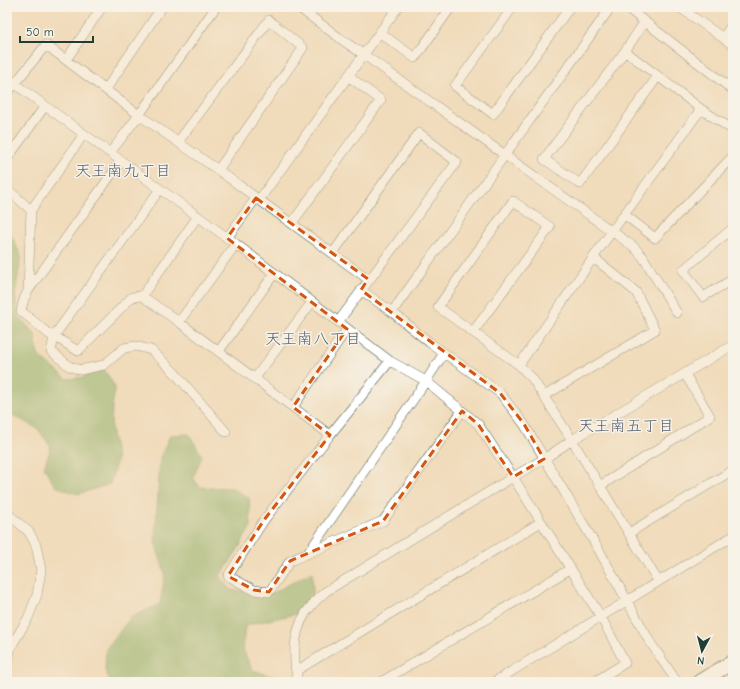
<svg xmlns="http://www.w3.org/2000/svg" width="740" height="689" viewBox="0 0 740 689" font-family="'Comic Neue','Klee One',sans-serif">
	<style>
		.forest { fill: #83b068; stroke: #51764e }
		.lines { fill: none; stroke-linecap: round; stroke-linejoin: round }
		.minor-casing { stroke: #3e5548; stroke-width: 10 }
		.primary-casing { stroke: #3e5548; stroke-width: 16 }
		.minor { stroke: #fff; stroke-width: 9 }
		.primary { stroke: #fff; stroke-width: 14 }
		.marked { fill: none; stroke: #d45610; stroke-width: 3; stroke-dasharray: 8 5; stroke-linejoin: round }
		.labels { text-anchor: middle; stroke-width: 3; stroke-linejoin: round; paint-order: stroke }
		.neighbourhood-label { font-size: 16px; fill: #5c6273; stroke: #f7f3e8 }
	</style>
	<rect width="100%" height="100%" fill="#f7f3e8"/>
	<filter id="ink" filterUnits="userSpaceOnUse"><feTurbulence type="fractalNoise" baseFrequency=".025" numOctaves="2"/><feDisplacementMap in="SourceGraphic" scale="8" xChannelSelector="R" yChannelSelector="G"/><feConvolveMatrix kernelMatrix="1 2 1 2 8 2 1 2 1" color-interpolation-filters="sRGB"/></filter>
	<filter id="wash" filterUnits="userSpaceOnUse"><feTurbulence type="fractalNoise" baseFrequency=".012" numOctaves="4" result="noise"/><feDisplacementMap in="SourceGraphic" scale="16" xChannelSelector="R" yChannelSelector="G"/><feGaussianBlur stdDeviation="0.9" result="paint"/><feColorMatrix in="noise" values="0 0 0 0 0 0 0 0 0 0 0 0 0 0 0 0 0 1.4 0 .05"/><feComposite in="paint" operator="in"/></filter>
	<g filter="url(#wash)">
		<rect width="100%" height="100%" fill="#f0dbba"/>
		<path class="forest" d="M 7,226 L 21,256 L 15,296 L 18,316 L 35,334 L 38,355 L 67,379 L 84,377 L 104,369 L 115,387 L 112,408 L 111,429 L 117,459 L 110,484 L 78,494 L 55,486 L 44,467 L 51,447 L 38,429 L 9,413 L 7,414 Z
			M 189,434 L 202,456 L 193,478 L 200,487 L 232,488 L 249,498 L 251,526 L 234,556 L 220,576 L 231,590 L 273,593 L 312,572 L 313,593 L 296,614 L 246,625 L 242,647 L 252,670 L 278,678 L 278,682 L 110,682 L 105,670 L 106,649 L 130,618 L 160,604 L 165,574 L 155,542 L 160,458 L 170,435 Z"/>
	</g>
	<g filter="url(#ink)">
		<g class="lines">
			<g class="minor-casing">
				<path id="minor" d="M 298,7 L 345,42 L 363,54 L 634,247 L 643,257 L 677,313
					M 513,7 L 455,86 L 493,114 L 570,7
					M 626,7 L 733,90
					M 679,7 L 733,45
					M 645,21 L 625,51 L 544,159 L 580,184 L 658,76
					M 379,32 L 415,58 L 451,7
					M 723,38 L 733,23
					M 625,51 L 701,109 L 733,130
					M 66,60 L 102,7
					M 15,84 L 236,244 L 390,361 L 426,381 L 478,424 L 513,477 L 601,617 L 625,663 L 594,682
					M 106,89 L 162,7
					M 7,93 L 46,45 L 139,115 L 218,170 L 368,279
					M 178,142 L 269,20 L 303,48 L 218,170
					M 110,153 L 139,115 L 216,7
					M 7,159 L 45,106
					M 121,161 L 28,291 L 24,299 L 21,311 L 54,338 L 54,336 L 78,351 L 132,297 L 142,296 L 179,322 L 330,435 L 264,520 L 228,576 L 254,590 L 269,592 L 290,561 L 383,521 L 462,411
					M 7,189 L 31,210 L 28,291
					M 259,200 L 398,7
					M 31,210 L 84,134
					M 625,215 L 655,238 L 733,156
					M 292,223 L 381,100 L 348,76
					M 733,228 L 683,270 L 703,297 L 733,279
					M 227,238 L 256,198
					M 333,253 L 419,133 L 457,162 L 338,322
					M 361,290 L 392,312 L 429,342 L 500,393 L 524,424 L 600,552 L 650,642 L 677,682
					M 142,296 L 198,216
					M 392,312 L 611,7
					M 179,322 L 236,244
					M 473,332 L 550,227 L 513,201 L 438,307 L 519,365 L 532,378 L 572,440 L 658,581
					M 54,336 L 160,189
					M 54,338 L 51,351 L 69,366 L 80,370 L 104,365 L 124,348 L 136,346 L 151,350 L 174,372 L 226,432
					M 219,351 L 274,274
					M 519,365 L 602,245 L 701,109
					M 255,378 L 312,302
					M 544,396 L 655,330 L 636,292 L 594,258
					M 293,407 L 347,329
					M 330,435 L 390,361
					M 600,486 L 710,416 L 685,374
					M 7,513 L 29,532 L 36,545 L 41,570 L 37,595 L 28,618 L 11,647 L 7,666
					M 629,533 L 733,470
					M 308,553 L 426,381 L 444,353
					M 296,671 L 541,522
					M 298,682 C 292,656 293,625 312,605 C 316,600 321,596 325,592 L 513,477 L 544,459 L 572,440 L 733,345
					M 381,682 L 570,569
					M 494,682 L 733,536"/>
			</g>
			<g class="primary-casing">
				<path id="primary" d="M 699,682 L 733,662"/>
			</g>
			<use href="#minor" class="minor"/>
			<use href="#primary" class="primary"/>
		</g>
	</g>
	<path d="M0 0H740V689H0ZM 256,198 L 368,279 L 361,290 L 500,393 L 524,424 L 544,459 L 513,477 L 478,424 L 462,411 L 383,521 L 290,561 L 269,592 L 254,590 L 228,576 L 264,520 L 330,435 L 293,407 L 347,329 L 227,238 Z" fill="#f0dbba" fill-opacity=".55" fill-rule="evenodd"/>
	<path class="marked" d="M 256,198 L 368,279 L 361,290 L 500,393 L 524,424 L 544,459 L 513,477 L 478,424 L 462,411 L 383,521 L 290,561 L 269,592 L 254,590 L 228,576 L 264,520 L 330,435 L 293,407 L 347,329 L 227,238 Z"/>
	<g class="labels">
		<g class="neighbourhood-label">
			<text x="123" y="176">天王南九丁目</text>
			<text x="313" y="344">天王南八丁目</text>
			<text x="626" y="431">天王南五丁目</text>
		</g>
	</g>
	<rect width="740" height="689" fill="none" stroke="#f7f3e8" stroke-width="24"/>
	<g transform="translate(702 651) rotate(187)" stroke="#f7f3e8" stroke-width="3" paint-order="stroke">
	<path d="M0-3L7 15L0 10L-7 15Z" fill="#1f3d34"/>
	<text y="-6" font-size="11" font-weight="bold" text-anchor="middle" fill="#1f3d34">N</text>
	</g>
	<path d="M20 36v6h73v-6" fill="none" stroke="#1f3d34" stroke-width="2"/>
	<text x="26" y="36" font-size="12" fill="#1f3d34" stroke="#f7f3e8" stroke-width="3" paint-order="stroke">50 m</text>
</svg>
